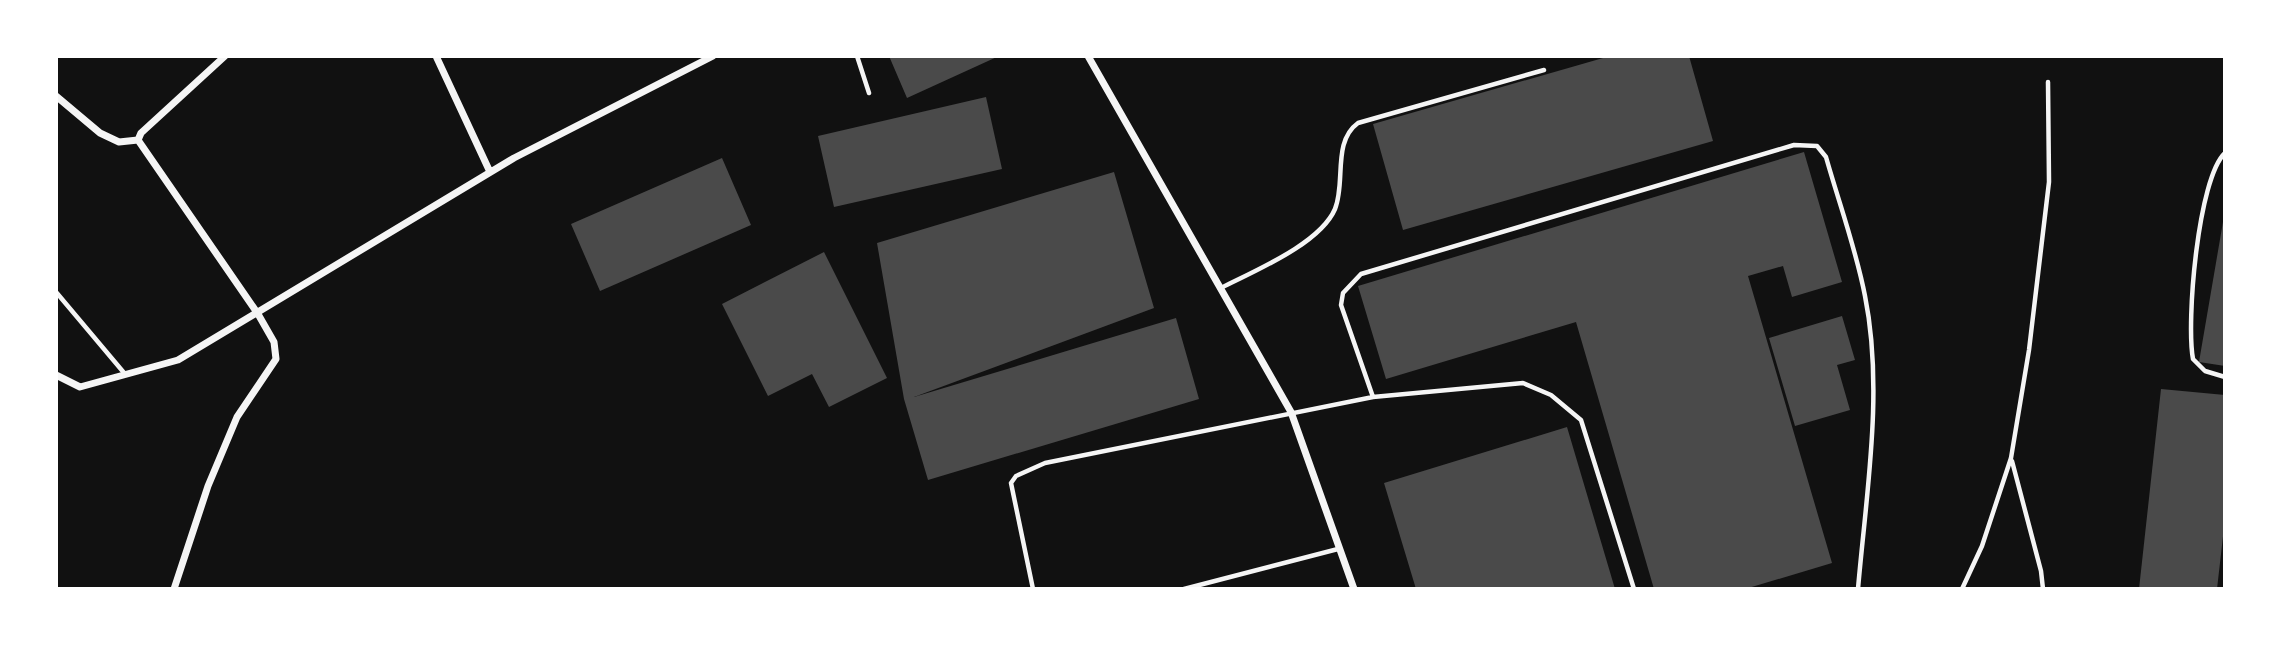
<svg xmlns="http://www.w3.org/2000/svg" width="2281" height="645" viewBox="0 0 2281 645" font-family="Arial,sans-serif">
	<style>
		.building { fill: #4a4a4a }
		.lines { fill: none; stroke-linecap: round; stroke-linejoin: round }
		.service { stroke: #f5f5f5; stroke-width: 4.5 }
		.minor { stroke: #f5f5f5; stroke-width: 7 }
	</style>
	<rect width="100%" height="100%" fill="#111"/>
	<path class="building" d="M 889,56 L 999,56 L 907,98 Z
		M 1610,56 L 1689,56 L 1713,141 L 1403,230 L 1373,124 Z
		M 986,97 L 1002,169 L 834,207 L 818,136 Z
		M 1804,152 L 1842,282 L 1792,297 L 1783,266 L 1748,276 L 1832,563 L 1745,589 L 1654,589 L 1576,322 L 1386,379 L 1358,286 Z
		M 722,158 L 751,225 L 600,291 L 571,224 Z
		M 1114,172 L 1154,308 L 914,397 L 1176,318 L 1199,399 L 928,480 L 904,399 L 877,243 Z
		M 2224,216 L 2225,216 L 2225,366 L 2199,362 Z
		M 824,252 L 887,378 L 829,407 L 812,374 L 768,396 L 722,304 Z
		M 1842,316 L 1855,360 L 1837,365 L 1850,410 L 1795,426 L 1769,338 Z
		M 2161,389 L 2225,395 L 2225,519 L 2217,589 L 2139,589 Z
		M 1567,427 L 1615,589 L 1416,589 L 1384,483 Z"/>
	<g class="lines">
		<path class="service" d="M 857,56 L 869,93
			M 2225,153 C 2198,178 2186,322 2193,359 L 2205,371 L 2225,377
			M 1221,288 C 1254,271 1320,244 1335,209 C 1346,182 1332,142 1358,123 L 1544,70
			M 56,292 L 125,374
			M 1373,397 L 1341,305 L 1343,293 L 1361,274 L 1794,145 L 1817,146 L 1826,157 C 1839,203 1856,249 1865,296 C 1884,390 1866,495 1858,589
			M 2012,461 L 2041,571 L 2043,589
			M 1033,589 L 1011,483 L 1016,476 L 1045,463 L 1373,397 L 1523,383 L 1551,395 L 1581,420 L 1634,589
			M 1184,589 L 1338,549
			M 1962,589 L 1982,546 L 2011,458 L 2029,350 L 2049,182 L 2048,82"/>
		<path class="minor" d="M 436,56 L 490,172
			M 1088,56 L 1291,412 L 1354,589
			M 56,96 L 100,133 L 119,142 L 138,140
			M 56,375 L 80,387 L 178,360 L 514,158 L 713,56
			M 174,589 L 208,486 L 237,417 L 276,359 L 274,342 L 258,314 L 138,140 L 141,133 L 225,56"/>
	</g>
	<rect width="2281" height="645" fill="none" stroke="#ffffff" stroke-width="116"/>
</svg>
